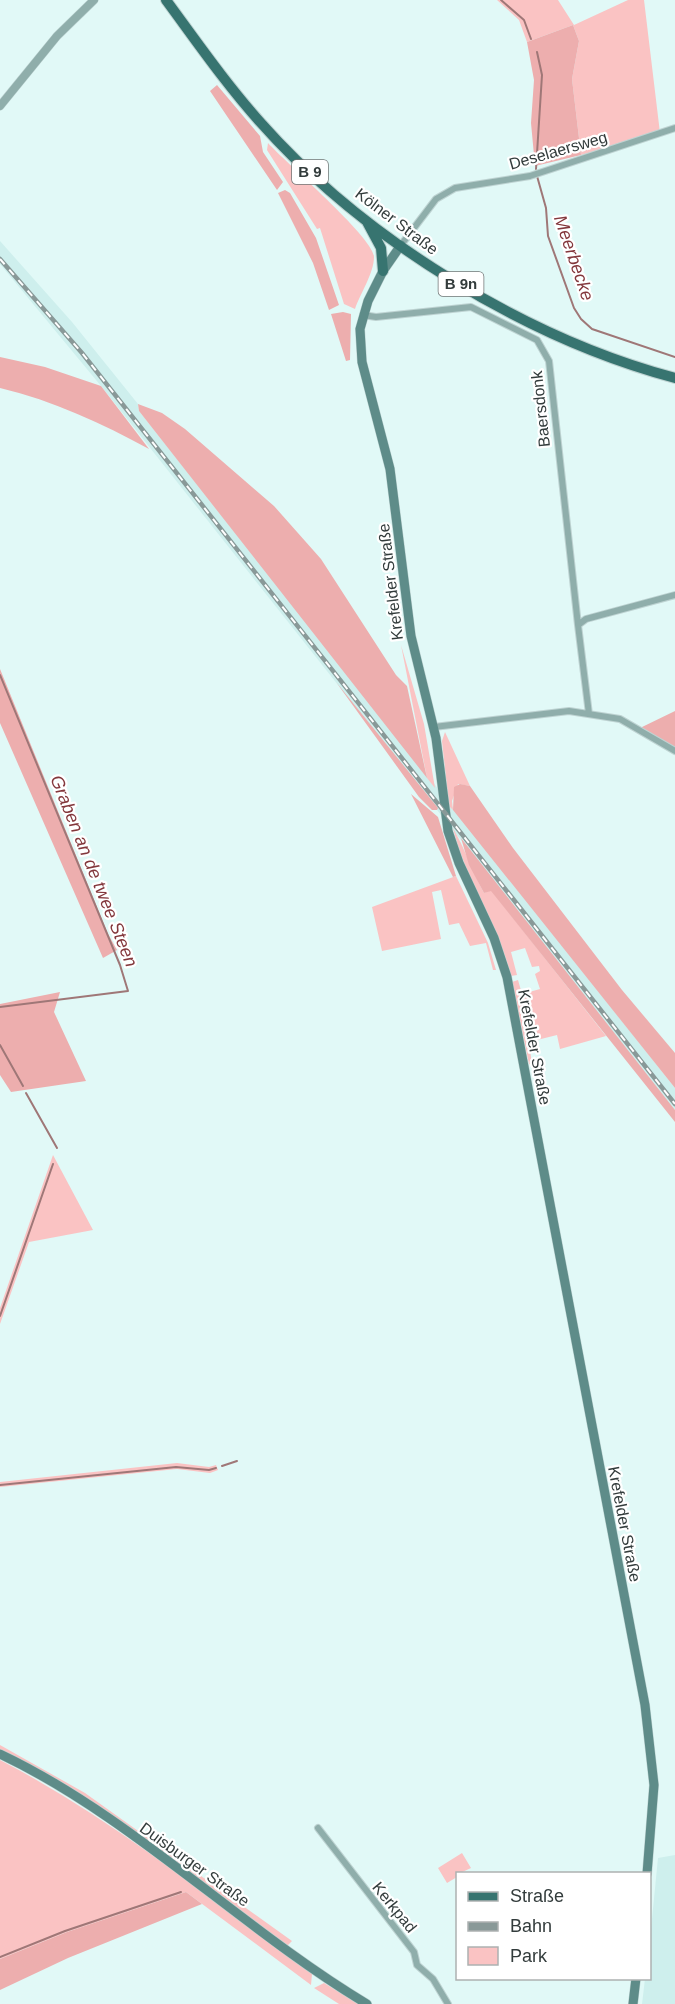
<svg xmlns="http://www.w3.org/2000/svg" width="675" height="2004" viewBox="0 0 675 2004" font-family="Helvetica,sans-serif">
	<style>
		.built { fill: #ceefed }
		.green { fill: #fac3c3 }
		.forest { fill: #edaeae }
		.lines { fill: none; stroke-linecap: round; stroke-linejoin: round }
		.stream { stroke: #9f7777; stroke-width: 2 }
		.minor-casing { stroke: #bed3d2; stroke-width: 8 }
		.tertiary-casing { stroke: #bed3d2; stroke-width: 9 }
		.secondary-casing { stroke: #bed3d2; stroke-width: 10 }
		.primary-casing { stroke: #bed3d2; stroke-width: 12 }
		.minor { stroke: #8faeab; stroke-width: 6 }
		.tertiary { stroke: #8faeab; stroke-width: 8 }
		.secondary { stroke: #5e8c89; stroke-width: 9 }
		.primary { stroke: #377470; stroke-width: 10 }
		.rail-casing { stroke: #899998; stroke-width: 4.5 }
		.rail { stroke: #fff; stroke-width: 2; stroke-dasharray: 7; stroke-linecap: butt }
		.labels { text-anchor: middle; stroke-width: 4.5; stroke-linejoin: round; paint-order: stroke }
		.shield { fill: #fff; stroke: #707676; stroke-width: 1.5 }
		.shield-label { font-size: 15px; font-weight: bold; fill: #333c3c }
		.street-label { font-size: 16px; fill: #333c3c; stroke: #fff }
		.water-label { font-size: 18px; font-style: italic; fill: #83373c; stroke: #fff }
	</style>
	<rect width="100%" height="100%" fill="#e1f9f7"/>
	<path class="built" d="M 0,241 L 72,322 L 138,404 L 139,411 L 675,1088 L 675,1110 L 101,386 L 0,264 Z
		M 675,1855 L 675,2004 L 642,2004 L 645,1979 L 650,1978 L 650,1939 L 658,1858 Z"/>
	<path class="green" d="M 497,0 L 558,0 L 574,25 L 628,0 L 644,0 L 660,133 L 581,155 L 572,79 L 579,41 L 573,25 L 527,42 L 519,20 Z
		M 268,143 C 285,162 374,238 374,257 C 374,273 360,294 355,309 L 344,304 L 320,228 L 317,229 L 267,150 Z
		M 401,645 L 424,724 L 435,788 L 427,778 Z
		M 445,732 L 470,786 L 458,784 L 452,801 L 453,810 L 449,806 L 442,741 Z
		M 453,828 C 464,847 473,872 484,893 L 491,890 L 606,1036 L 560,1049 L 557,1035 L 529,1042 L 532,1065 L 529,1064 L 512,982 L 518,980 L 522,994 L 540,989 L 535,974 L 540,971 L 539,966 L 532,967 L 525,948 L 511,952 L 517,975 L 511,976 C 498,924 465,880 453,828 Z
		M 456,876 L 488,943 L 496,970 L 493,970 L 486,943 L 470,946 L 459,923 L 449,925 L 441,890 L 432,892 L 441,939 L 382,951 L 372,907 Z
		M 53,1155 L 93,1230 L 29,1242 L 0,1324 L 0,1308 Z
		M 177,1463 L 209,1467 L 216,1465 L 218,1470 L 210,1473 L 177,1469 L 0,1487 L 0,1482 Z
		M 0,1745 L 85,1793 L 292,1941 L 287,1946 L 120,1822 L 0,1750 Z
		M 0,1760 C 112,1818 211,1899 312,1974 L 311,1985 L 186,1892 L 67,1932 L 0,1959 Z
		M 462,1853 L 471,1868 L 458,1874 L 457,1877 L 447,1883 L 438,1868 Z
		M 324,1983 L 357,2003 L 359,2004 L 339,2004 L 314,1988 Z"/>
	<path class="forest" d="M 573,25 L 579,41 L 572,79 L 581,155 L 535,166 L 531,123 L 534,80 L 527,42 Z
		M 217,85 L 260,136 L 263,152 L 283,182 L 277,190 L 210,91 Z
		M 285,190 L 290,193 L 316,238 L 339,305 L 329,310 L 313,263 L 278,193 Z
		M 343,312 L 351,314 L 350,360 L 346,361 L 331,314 Z
		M 0,357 L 45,367 L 101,386 L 149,449 C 101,423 54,401 0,388 Z
		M 138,404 L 162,413 L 185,429 L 274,506 L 321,559 L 396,675 L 407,686 L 427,778 L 139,411 Z
		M 0,669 L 108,934 L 117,950 L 103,958 L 0,723 Z
		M 336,682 L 438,808 L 437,810 L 432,810 L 419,797 Z
		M 675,711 L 675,750 L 640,728 Z
		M 460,784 L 470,786 L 513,848 L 622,990 L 675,1053 L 675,1088 L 453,810 L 454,787 Z
		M 411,794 L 438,817 L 456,876 L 453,877 Z
		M 461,838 L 675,1110 L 675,1122 L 491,891 L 484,893 L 469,865 Z
		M 60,992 L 54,1012 L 86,1081 L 11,1092 L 0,1075 L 0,1004 Z
		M 186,1892 L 202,1904 L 68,1958 L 0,1990 L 0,1959 L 67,1932 Z"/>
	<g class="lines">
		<path class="stream" d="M 501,0 L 524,20 L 531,39
			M 536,169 L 542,75 L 537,52
			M 537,176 L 546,208 L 548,236 L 574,308 L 581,319 L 592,329 L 675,357
			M 0,675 L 120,965 L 128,991 L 0,1007
			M 0,1045 L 23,1086
			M 26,1093 L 57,1148
			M 0,1316 L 53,1164
			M 222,1466 L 237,1461
			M 0,1485 L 176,1467 L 209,1470 L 216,1468
			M 0,1957 L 65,1931 L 181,1892"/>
		<g class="minor-casing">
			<path id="minor" d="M 401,245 L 436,199 L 455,188 L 530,176 L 675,128
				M 363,315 L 376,317 L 471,307 L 537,340 L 549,361 L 578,625
				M 589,714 L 578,625 L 586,619 L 675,595
				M 434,727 L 569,711 L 620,719 L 675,751
				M 318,1828 L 414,1952 L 417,1965 L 433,1979 L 448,2004"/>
		</g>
		<g class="tertiary-casing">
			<path id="tertiary" d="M 0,106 L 57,36 L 94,0"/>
		</g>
		<g class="secondary-casing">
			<path id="secondary" d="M 401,245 L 383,271 L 368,301 L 360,329 L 362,362 L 390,469 L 411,636 L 436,738 L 448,831 L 459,863 L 494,938 L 507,977 L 645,1705 L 654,1785 L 647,1874
				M 0,1754 C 131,1816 242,1929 367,2004
				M 633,2004 L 636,1978"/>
		</g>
		<g class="primary-casing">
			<path id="primary" d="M 166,0 C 197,42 226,84 261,123 C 364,239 525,338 675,378
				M 367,222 L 381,248 L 383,271"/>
		</g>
		<use href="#minor" class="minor"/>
		<use href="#tertiary" class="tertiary"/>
		<use href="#secondary" class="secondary"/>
		<use href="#primary" class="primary"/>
		<g class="rail-casing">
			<path id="rail" d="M 0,259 L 82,353 L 675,1104"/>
		</g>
		<use href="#rail" class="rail"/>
	</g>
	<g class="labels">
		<g class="shield">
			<rect x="292" y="160" width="36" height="24" rx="4.5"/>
			<rect x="438.5" y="272" width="45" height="24" rx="4.5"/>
		</g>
		<g class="shield-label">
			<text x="310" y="177">B 9</text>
			<text x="461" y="289">B 9n</text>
		</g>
		<g class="street-label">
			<text transform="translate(558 150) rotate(-16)" y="6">Deselaersweg</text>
			<text transform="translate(397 221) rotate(37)" y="6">Kölner Straße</text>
			<text transform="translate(540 409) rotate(-96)" y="6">Baersdonk</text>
			<text transform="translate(390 582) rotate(-97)" y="6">Krefelder Straße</text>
			<text transform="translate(535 1047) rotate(79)" y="6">Krefelder Straße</text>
			<text transform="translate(625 1524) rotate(79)" y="6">Krefelder Straße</text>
			<text transform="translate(195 1864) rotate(36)" y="6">Duisburger Straße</text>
			<text transform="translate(395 1907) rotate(51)" y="6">Kerkpad</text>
		</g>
		<g class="water-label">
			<text transform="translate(574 258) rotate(71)" y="6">Meerbecke</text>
			<text transform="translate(94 871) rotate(68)" y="6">Graben an de twee Steen</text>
		</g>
	</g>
	<rect x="456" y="1872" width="195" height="108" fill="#ffffff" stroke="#adb1b1" stroke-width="1.5"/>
	<rect x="468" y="1892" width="30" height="9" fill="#377470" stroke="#adb1b1" stroke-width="1.5"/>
	<text x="510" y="1902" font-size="18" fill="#333c3c">Straße</text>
	<rect x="468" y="1922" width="30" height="9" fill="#899998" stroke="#adb1b1" stroke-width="1.5"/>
	<text x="510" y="1932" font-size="18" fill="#333c3c">Bahn</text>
	<rect x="468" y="1947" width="30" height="18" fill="#fac3c3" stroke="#adb1b1" stroke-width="1.5"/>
	<text x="510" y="1962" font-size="18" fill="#333c3c">Park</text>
</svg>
